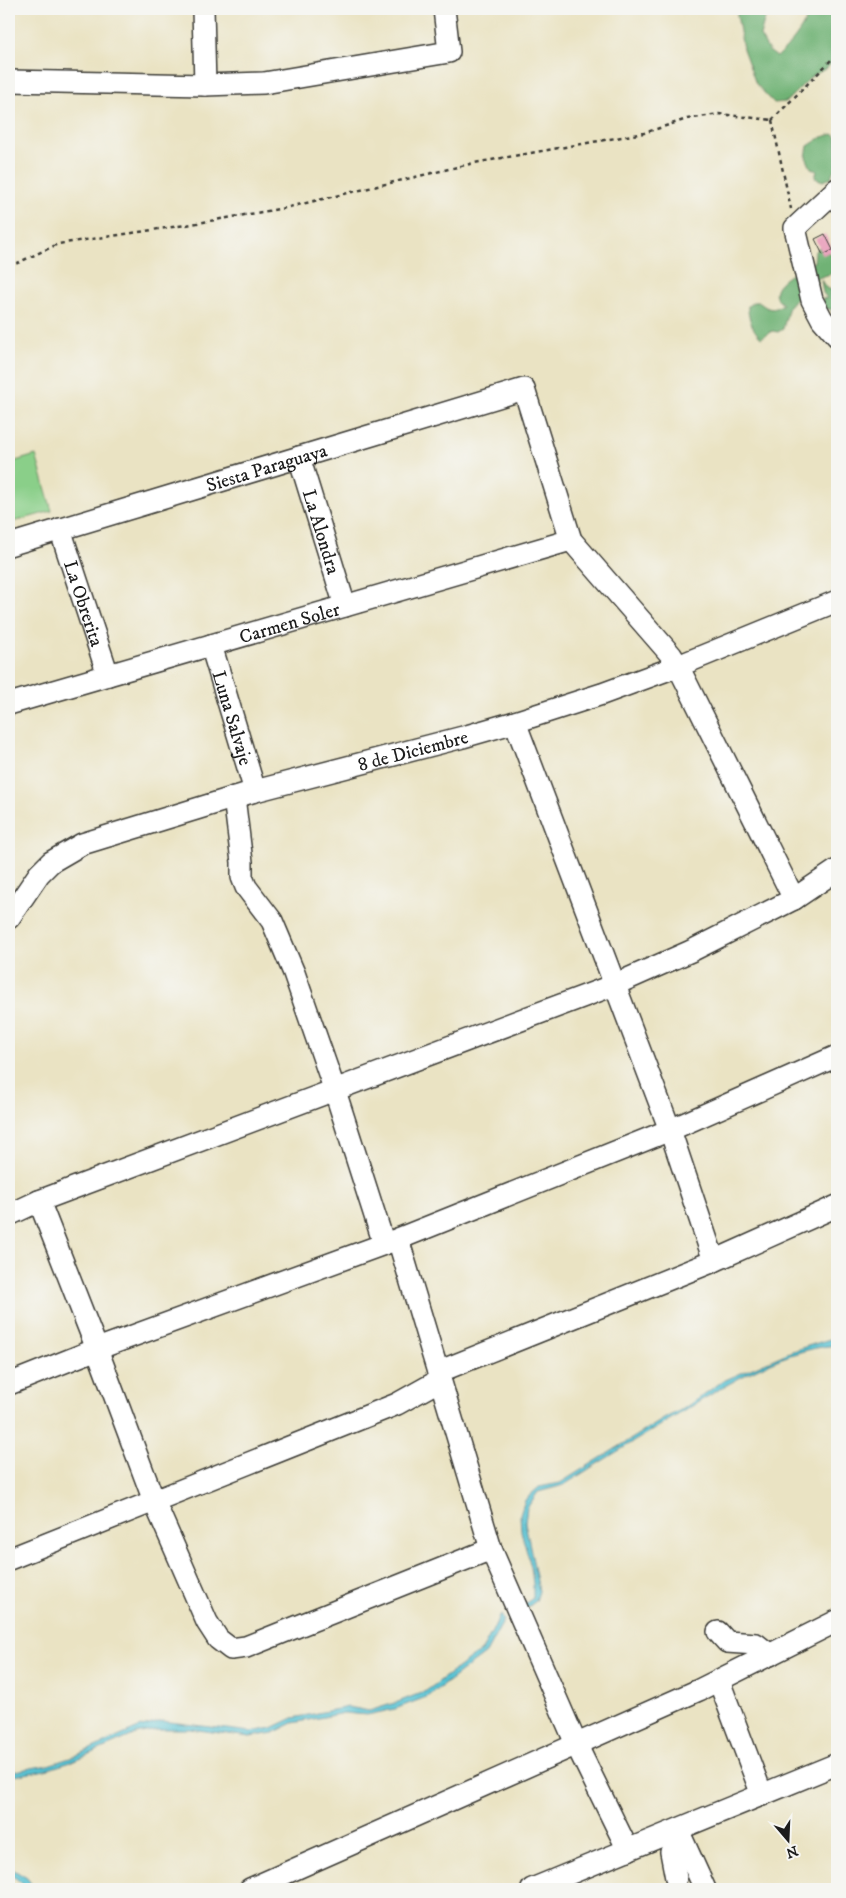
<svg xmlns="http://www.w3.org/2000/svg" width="846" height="1898" viewBox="0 0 846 1898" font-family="'IM FELL DW Pica',serif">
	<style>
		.green { fill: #8acf89; stroke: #537652 }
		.forest { fill: #6fb275; stroke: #466748 }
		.water { fill: #57c1d2; stroke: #3a6e77 }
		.building { fill: #e99ab8 }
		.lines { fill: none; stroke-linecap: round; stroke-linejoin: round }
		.minor-casing { stroke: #3b3a35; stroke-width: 24 }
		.path { stroke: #3b3a35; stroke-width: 2.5; stroke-dasharray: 4 4; stroke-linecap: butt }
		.minor { stroke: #fff; stroke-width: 21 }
		.labels { text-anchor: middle; stroke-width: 5; stroke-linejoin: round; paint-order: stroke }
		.street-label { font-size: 19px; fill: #1c1c1c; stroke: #f6f6f2 }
	</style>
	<rect width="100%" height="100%" fill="#f6f6f2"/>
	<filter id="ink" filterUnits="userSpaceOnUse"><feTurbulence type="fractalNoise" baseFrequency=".02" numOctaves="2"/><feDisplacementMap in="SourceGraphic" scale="10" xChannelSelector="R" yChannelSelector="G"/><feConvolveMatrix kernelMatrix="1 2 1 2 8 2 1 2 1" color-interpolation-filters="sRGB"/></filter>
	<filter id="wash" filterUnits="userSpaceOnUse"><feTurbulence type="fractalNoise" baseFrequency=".0096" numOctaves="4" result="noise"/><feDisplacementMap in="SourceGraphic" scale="20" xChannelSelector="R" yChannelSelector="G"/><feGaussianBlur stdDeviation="1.12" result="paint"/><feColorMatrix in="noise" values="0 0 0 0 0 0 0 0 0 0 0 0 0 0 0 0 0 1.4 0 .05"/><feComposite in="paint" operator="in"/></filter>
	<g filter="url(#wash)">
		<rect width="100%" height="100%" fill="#eae3c3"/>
		<path class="green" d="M 36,455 L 52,511 L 9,523 L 9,463 Z"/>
		<path class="forest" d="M 736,9 L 771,9 L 765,18 L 760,36 L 769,51 L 777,57 C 790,45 801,32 808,15 L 802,9 L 837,9 L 837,58 L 827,68 L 812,76 L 786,102 L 774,103 L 756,84 L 743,49 Z
			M 833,134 L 837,137 L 837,169 L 833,171 L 831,178 L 823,181 L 815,178 L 817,171 L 811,168 L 806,157 L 808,146 L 822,137 Z
			M 819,247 L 834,256 L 837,266 L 836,272 L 818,278 L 815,291 L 793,301 L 789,306 L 783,329 L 778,332 L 772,331 L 761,338 C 753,331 747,316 748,306 L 753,302 L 759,302 C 768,310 773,311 783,304 C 758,287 801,269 814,262 L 815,251 Z
			M 821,280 L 826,288 L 832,290 L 830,295 L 836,297 L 837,318 L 833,314 L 831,309 L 824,309 L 822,299 L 827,298 L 823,293 Z"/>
		<path class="water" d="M 830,1339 L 837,1340 L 837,1345 C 776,1350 722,1388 671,1419 C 635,1441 599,1462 564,1485 L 538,1492 L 527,1508 L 525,1522 L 539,1591 L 536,1601 L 521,1612 L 520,1607 L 533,1598 L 533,1584 L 531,1567 L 521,1531 L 520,1515 L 525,1500 L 539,1487 L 560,1483 L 667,1417 L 683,1409 L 723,1381 L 792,1351 Z
			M 501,1615 L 504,1620 L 486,1653 L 429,1696 L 395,1709 L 367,1715 L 344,1713 L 293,1723 L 273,1733 L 250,1737 L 190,1729 L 162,1729 L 136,1734 L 68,1763 L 45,1770 L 9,1777 L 9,1772 L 48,1765 L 70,1758 L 136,1729 L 162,1721 L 251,1732 L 272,1728 L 293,1718 L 348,1707 L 369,1711 L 398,1702 L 426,1691 L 482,1650 Z
			M 9,1867 L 27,1878 L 35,1889 L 28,1889 L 9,1872 Z"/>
		<g id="blocks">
			<path class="building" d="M 825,234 L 833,250 L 823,255 L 815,239 Z"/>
		</g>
	</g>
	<g filter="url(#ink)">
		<use href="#blocks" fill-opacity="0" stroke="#3b3a35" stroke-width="1"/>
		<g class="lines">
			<g class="minor-casing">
				<g id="minor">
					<path d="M 203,9 L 205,85"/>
					<path d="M 9,81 L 205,85 L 264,83 L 449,52 L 444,9"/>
					<path d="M 837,189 L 795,228 L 812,300 L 822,319 L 837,336"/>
					<path id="s1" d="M 299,457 L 345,606"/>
					<path id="s2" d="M 60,529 L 108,675"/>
					<path id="s3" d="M 9,545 L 524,389 L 571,540 L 671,655 L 678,666 L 794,899"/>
					<path id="s4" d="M 211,645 L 255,791"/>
					<path id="s5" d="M 9,704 L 571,540"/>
					<path d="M 515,722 L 670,1130 L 714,1261"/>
					<path d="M 234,797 L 242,862 L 242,877 L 246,887 L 272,921 L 294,973 L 335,1091 L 384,1244"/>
					<path id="s6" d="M 9,918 L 39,874 L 51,862 L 82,844 L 255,791 L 463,737 L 515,722 L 602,694 L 678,666 L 837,601"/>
					<path d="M 39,1201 L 97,1349 L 154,1501 L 207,1622 L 218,1639 L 231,1649 L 246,1647 L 491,1549"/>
					<path d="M 9,1215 L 39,1201 L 614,985 L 691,951 L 794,899 L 837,870"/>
					<path d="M 398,1239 L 491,1549 L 577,1746 L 628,1850"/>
					<path d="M 438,1372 L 714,1261 L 837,1206"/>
					<path d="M 9,1384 L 97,1349 L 398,1239 L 670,1130 L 837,1056"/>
					<path d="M 9,1559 L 397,1404 L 440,1380"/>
					<path d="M 718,1632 L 727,1642 L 756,1644 L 770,1655"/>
					<path d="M 719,1681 L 762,1795"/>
					<path d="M 678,1830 L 705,1889"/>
					<path d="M 676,1878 L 671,1852 L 682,1839"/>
					<path d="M 250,1889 L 699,1690 L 837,1621"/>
					<path d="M 532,1889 L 837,1764"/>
				</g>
			</g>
			<path class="path" d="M 772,120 L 791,209
				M 772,120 L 837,54
				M 9,267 L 58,244 L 186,225 L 285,208 L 474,163 L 644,133 L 687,119 L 719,114 L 772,120"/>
			<use href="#minor" class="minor"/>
		</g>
	</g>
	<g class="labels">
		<g class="street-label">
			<text dy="7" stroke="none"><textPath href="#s3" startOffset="269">Siesta Paraguaya</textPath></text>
			<text dy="7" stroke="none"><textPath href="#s1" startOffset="78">La Alondra</textPath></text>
			<text dy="7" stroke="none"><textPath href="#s2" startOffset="78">La Obrerita</textPath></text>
			<text dy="7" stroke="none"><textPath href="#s5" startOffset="292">Carmen Soler</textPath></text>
			<text dy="7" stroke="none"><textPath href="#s4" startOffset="76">Luna Salvaje</textPath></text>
			<text dy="7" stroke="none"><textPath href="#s6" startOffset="450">8 de Diciembre</textPath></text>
		</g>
	</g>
	<rect width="846" height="1898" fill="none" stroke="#f6f6f2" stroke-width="30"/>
	<g transform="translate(788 1840) rotate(161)" stroke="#f6f6f2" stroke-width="4" paint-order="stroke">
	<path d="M0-4L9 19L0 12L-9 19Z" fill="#1c1c1c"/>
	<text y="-8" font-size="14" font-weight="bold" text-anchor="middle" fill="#1c1c1c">N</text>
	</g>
</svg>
